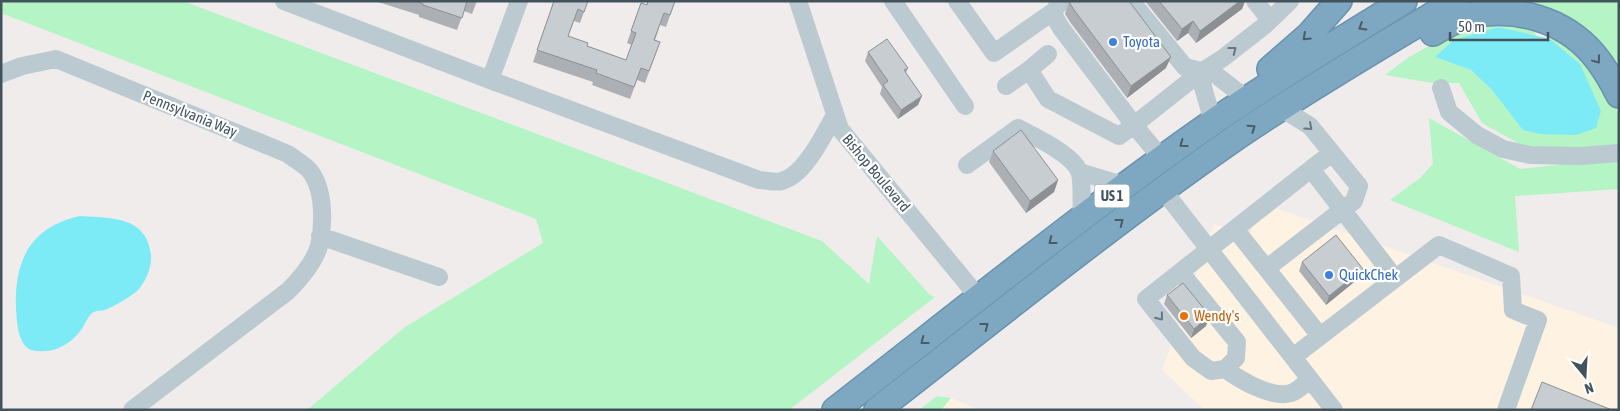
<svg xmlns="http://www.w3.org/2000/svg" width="1620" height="411" viewBox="0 0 1620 411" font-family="'Asap Condensed',sans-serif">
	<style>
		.commercial { fill: #fef2e2 }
		.green { fill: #b4f4c5 }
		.water { fill: #7cebf6 }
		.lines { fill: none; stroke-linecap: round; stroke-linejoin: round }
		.highway-casing { stroke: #6992ae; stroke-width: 28 }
		.minor { stroke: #bbcad1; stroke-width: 18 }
		.highway { stroke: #7ea7c2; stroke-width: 25 }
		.wall { fill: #acb0b5 }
		.shaded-wall { fill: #8c9093 }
		.building { fill: #c8cdd2; stroke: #8c9093 }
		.oneway { stroke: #495b66 }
		.oneway2 { stroke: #67777f }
		.shop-dot { fill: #3f7fe0; stroke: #fff; stroke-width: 2 }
		.food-dot { fill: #e8710a; stroke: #fff; stroke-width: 2 }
		.labels { text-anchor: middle; stroke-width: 4.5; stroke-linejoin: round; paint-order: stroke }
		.shield { fill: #fff; stroke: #7b878d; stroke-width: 1 }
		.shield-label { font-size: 14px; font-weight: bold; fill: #43535c }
		.shop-label { font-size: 15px; fill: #366cbe; stroke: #fff; text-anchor: start }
		.street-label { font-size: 15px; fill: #43535c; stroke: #fff }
		.food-label { font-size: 15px; fill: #c56008; stroke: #fff; text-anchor: start }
	</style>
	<rect width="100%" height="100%" fill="#f0ecec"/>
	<path class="commercial" d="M 1258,202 L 1619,328 L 1619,410 L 1205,410 L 1162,370 L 1214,224 L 1250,235 Z
		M 951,398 L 980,410 L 941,410 Z"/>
	<path class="green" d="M 1,1 L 183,1 L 822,241 L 869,284 L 877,236 L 930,295 L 935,297 L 789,410 L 307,410 L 405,327 L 543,243 L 536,219 L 1,13 Z
		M 1518,1 L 1619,1 L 1619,76 L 1553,12 Z
		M 1492,20 L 1532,25 L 1536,36 L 1499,27 L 1435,57 L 1471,70 L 1491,89 L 1511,115 L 1580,64 L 1550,39 L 1556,37 L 1584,58 L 1612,98 L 1619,117 L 1619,146 L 1528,149 L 1482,123 L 1459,83 L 1433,83 L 1385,75 L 1409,57 L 1460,29 Z
		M 1429,118 L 1520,169 L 1619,158 L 1619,189 L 1515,196 L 1519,252 L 1390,200 L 1420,178 L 1433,164 Z
		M 937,396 L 951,398 L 941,410 L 919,410 Z"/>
	<path class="water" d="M 1499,27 L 1550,39 L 1580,64 L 1601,111 L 1596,128 L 1576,135 L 1540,134 L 1523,130 L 1491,89 L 1471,70 L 1435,57 L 1454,40 Z
		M 80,216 C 111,218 147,216 151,255 C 152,267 146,281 138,290 C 132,296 113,307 105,310 C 102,311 97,310 94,312 C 89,314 86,322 83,327 C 74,342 56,353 39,351 C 31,351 27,349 23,343 C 17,332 17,321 16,309 C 14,261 30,227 80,216 Z"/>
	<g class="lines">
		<g class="highway-casing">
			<path id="highway" d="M 1433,33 C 1444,26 1455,20 1468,16 C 1513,5 1564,19 1594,55 C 1604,67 1612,81 1619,95
				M 1270,69 L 1309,35 L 1339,1
				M 835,410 C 960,313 1083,213 1213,122 C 1275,79 1340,41 1404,1
				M 877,410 C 997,317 1114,222 1238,136 C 1309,88 1383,45 1456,1"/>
		</g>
		<path class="minor" d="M 284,1 L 490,80 L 759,180 C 766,180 775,183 782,181 C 805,175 824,134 835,115
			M 798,1 L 840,129 L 979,298
			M 893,1 L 965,106
			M 957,1 L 994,53 L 1054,11
			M 1063,1 C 1050,11 1053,15 1061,28 L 1134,125 L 1201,72 L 1223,58 L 1264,26 L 1290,1
			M 1131,1 L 1185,67 L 1216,75 L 1247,99
			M 1255,1 L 1270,20
			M 1029,70 L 1048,99 L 1119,136 L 1134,125 L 1162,159
			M 1201,72 L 1203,87 L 1213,122
			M 1,74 L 22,66 L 56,59 L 288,154 C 294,159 302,163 307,168 C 325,185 324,224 319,246 C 314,263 300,279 288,291 L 132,410
			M 490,80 L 519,1
			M 1006,86 L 1029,70 L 1048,54
			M 1441,88 L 1449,112 L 1477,135 L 1503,149 L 1530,155 L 1581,156 L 1619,153
			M 1281,108 L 1310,126 L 1332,153
			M 967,165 L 1018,128 C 1035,137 1072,154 1079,171 C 1083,179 1081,209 1082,219
			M 1080,172 L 1126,186
			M 1163,190 L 1334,410
			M 1235,229 L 1320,336
			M 320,236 L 439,277
			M 1267,268 L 1354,201 L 1359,186 L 1332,153 L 1311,169
			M 1181,273 L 1237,342 L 1236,358 L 1225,369 L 1211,371 L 1193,358 L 1146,299 L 1311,169 L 1395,278
			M 1293,357 L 1439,245 L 1511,276 L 1513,310 L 1538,320 L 1506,410
			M 1225,369 C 1240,380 1272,399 1291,393 C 1298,391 1304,384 1310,379"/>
		<use href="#highway" class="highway"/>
	</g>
	<path class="wall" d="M 375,1 L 477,1 L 472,14 L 464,11 L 457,30 L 419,17 L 419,15 Z
		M 554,1 L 588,1 L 580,23 L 574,21 L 568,36 L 587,46 L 626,60 L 632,45 L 627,43 L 641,3 L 647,5 L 675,1 L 666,27 L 660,25 L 655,40 L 660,42 L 645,83 L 637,80 L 630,99 L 592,85 L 593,82 L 533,62 Z
		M 1145,1 L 1245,1 L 1242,9 L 1196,43 L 1188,33 L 1177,41 Z
		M 1069,2 L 1166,68 L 1127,98 L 1070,22 L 1065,14 Z
		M 868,52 L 908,68 L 906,73 L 918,105 L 898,119 L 880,94 L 882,87 L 865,61 Z
		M 993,151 L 1058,180 L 1054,192 L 1026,213 L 989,162 Z
		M 1302,262 L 1363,269 L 1359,278 L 1326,305 L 1299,271 Z
		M 1167,295 L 1206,326 L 1191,338 L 1164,304 Z"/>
	<path class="shaded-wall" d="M 1240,1 L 1245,1 L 1242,9 L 1196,43 L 1200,31 Z
		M 1193,21 L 1188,33 L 1177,41 L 1182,29 Z
		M 1171,57 L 1166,68 L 1127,98 L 1131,86 Z
		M 922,96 L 918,105 L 898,119 L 901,110 Z
		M 1058,180 L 1054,192 L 1026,213 L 1030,201 Z
		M 1363,269 L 1359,278 L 1326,305 L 1329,296 Z
		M 1210,316 L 1206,326 L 1191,338 L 1194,329 Z"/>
	<path class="building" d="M 416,1 L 467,1 L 462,18 L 423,5 L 423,4 Z
		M 554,1 L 588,1 L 584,12 L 578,9 L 568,36 L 588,43 L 587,46 L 626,60 L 636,33 L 631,31 L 641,3 L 647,5 L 648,1 L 675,1 L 670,15 L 664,13 L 654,40 L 660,42 L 649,71 L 641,68 L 634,87 L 596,73 L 597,70 L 537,50 Z
		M 1070,1 L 1129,1 L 1171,57 L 1131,86 L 1074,10 L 1069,2 Z
		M 1159,1 L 1240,1 L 1200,31 L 1193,21 L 1182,29 Z
		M 887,39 L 908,68 L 904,70 L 922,96 L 901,110 L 883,85 L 888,81 L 868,52 Z
		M 1021,130 L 1058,180 L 1030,201 L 993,151 Z
		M 1336,235 L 1363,269 L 1329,296 L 1302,262 Z
		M 1183,283 L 1210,316 L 1194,329 L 1167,295 Z
		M 1542,382 L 1612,410 L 1531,410 Z"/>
	<defs><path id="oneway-chevron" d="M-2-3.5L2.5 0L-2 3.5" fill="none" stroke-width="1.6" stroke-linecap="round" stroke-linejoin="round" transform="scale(1.25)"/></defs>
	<g class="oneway">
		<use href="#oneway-chevron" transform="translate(1362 27) rotate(149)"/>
		<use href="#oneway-chevron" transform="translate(1306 37) rotate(137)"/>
		<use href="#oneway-chevron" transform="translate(1597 60) rotate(53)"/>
		<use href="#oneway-chevron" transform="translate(1252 128) rotate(-34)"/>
		<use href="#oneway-chevron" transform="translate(1183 144) rotate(144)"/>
		<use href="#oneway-chevron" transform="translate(1120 222) rotate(-38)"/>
		<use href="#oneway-chevron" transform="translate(1052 241) rotate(142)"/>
		<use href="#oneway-chevron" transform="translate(985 326) rotate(-38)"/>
		<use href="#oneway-chevron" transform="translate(924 341) rotate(142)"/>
	</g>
	<g class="oneway2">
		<use href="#oneway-chevron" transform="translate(1233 50) rotate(-38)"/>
		<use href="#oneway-chevron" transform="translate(1309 127) rotate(42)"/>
		<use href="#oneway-chevron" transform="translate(1160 317) rotate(51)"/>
	</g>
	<g class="shop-dot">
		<circle cx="1113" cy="42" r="5"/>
		<circle cx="1329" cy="275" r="5"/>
	</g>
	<circle class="food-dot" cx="1184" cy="316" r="5"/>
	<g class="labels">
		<rect class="shield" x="1094.5" y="184.5" width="35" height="23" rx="4"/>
		<g class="shield-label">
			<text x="1112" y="201">US 1</text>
		</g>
		<g class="shop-label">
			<text x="1123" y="47">Toyota</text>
			<text x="1339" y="280">QuickChek</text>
		</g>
		<g class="street-label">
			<text transform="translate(190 114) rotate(22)" y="5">Pennsylvania Way</text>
			<text transform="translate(876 173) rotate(50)" y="5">Bishop Boulevard</text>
		</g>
		<g class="food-label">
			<text x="1194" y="321">Wendy's</text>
		</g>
	</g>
	<rect width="1620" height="411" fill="none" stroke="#43535c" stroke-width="5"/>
	<g transform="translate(1585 376) rotate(162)" stroke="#ffffff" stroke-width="4" paint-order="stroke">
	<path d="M0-4L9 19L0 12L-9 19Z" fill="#43535c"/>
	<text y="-8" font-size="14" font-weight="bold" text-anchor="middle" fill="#43535c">N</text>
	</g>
	<path d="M1450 32v8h98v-8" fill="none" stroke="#43535c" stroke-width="2.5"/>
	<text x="1458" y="32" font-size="15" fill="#43535c" stroke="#ffffff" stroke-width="4" paint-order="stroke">50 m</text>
</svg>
